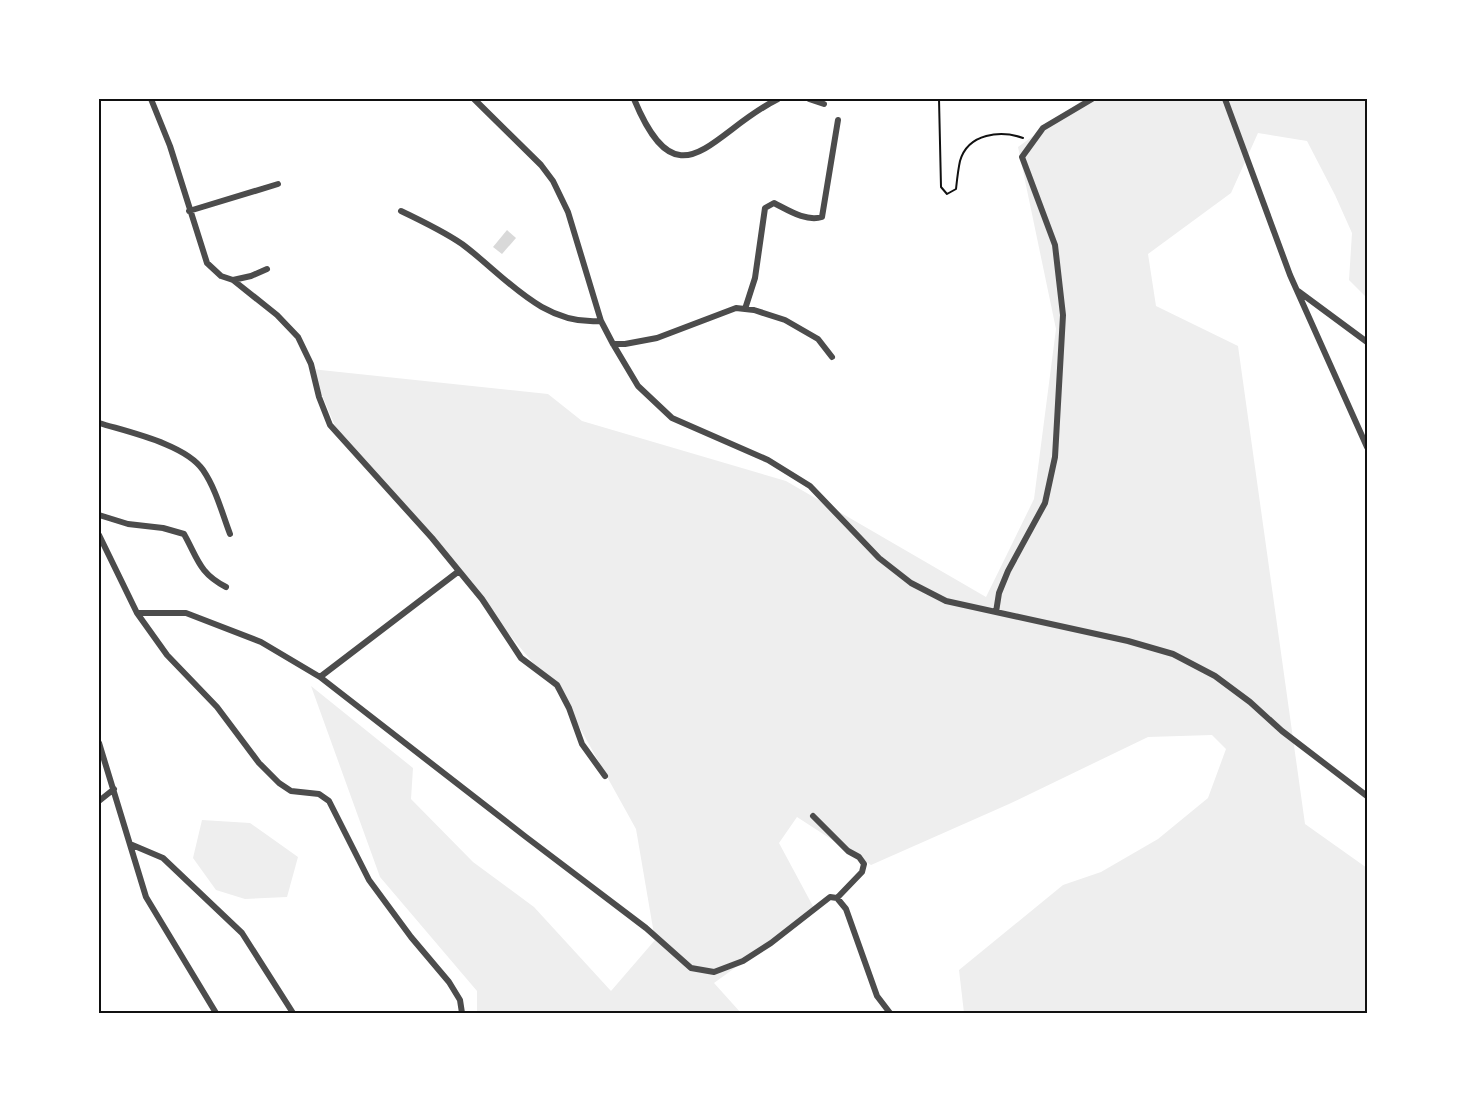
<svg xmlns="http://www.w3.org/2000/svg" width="1466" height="1112" viewBox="0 0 1466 1112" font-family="'Source Serif 4',serif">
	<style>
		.green { fill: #eee }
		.water { fill: #d9d9d9 }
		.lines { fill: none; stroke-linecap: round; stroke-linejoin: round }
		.path { stroke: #111; stroke-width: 2 }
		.minor { stroke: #4c4c4c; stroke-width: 6 }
		.neatline { fill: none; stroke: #111; stroke-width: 2 }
	</style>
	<rect width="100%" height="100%" fill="#fff"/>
	<path class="green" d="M 1084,99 L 1367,99 L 1367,298 L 1349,280 L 1352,233 L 1335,195 L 1307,141 L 1258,133 L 1231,193 L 1148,254 L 1156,306 L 1238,346 L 1305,824 L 1367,868 L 1367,1013 L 964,1013 L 959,970 L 1063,885 L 1101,872 L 1158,839 L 1208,798 L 1226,749 L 1212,735 L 1148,737 L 1009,804 L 871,865 L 797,817 L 779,843 L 815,910 L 714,983 L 741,1013 L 477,1013 L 477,991 L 380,877 L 311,686 L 413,768 L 411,799 L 473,862 L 534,907 L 611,991 L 655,940 L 636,829 L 565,701 L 336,428 L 311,369 L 548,394 L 582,421 L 786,481 L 986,597 L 1034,499 L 1056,329 L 1018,147 Z
		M 202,820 L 250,823 L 298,857 L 287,897 L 245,899 L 216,890 L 193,858 Z"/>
	<path class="water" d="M 507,230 L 516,238 L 502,254 L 493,247 Z"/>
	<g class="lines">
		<path class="path" d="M 939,99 L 941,187 L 947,194 L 956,189 C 957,180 958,170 960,161 C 968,133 1001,130 1023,138"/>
		<path class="minor" d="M 151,99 L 170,146 L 207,263 L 221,276 L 233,280 L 277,315 L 298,337 L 311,364 L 319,397 L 330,425 L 432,538 L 459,571 L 482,599 L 521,658 L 557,685 L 569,708 L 582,744 L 605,776
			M 474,99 L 541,165 L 553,181 L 568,212 L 601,321 L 613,344 L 638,386 L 672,418 L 768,460 L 810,486 L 879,558 L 911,583 L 946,601 L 1128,641 L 1173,654 L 1215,676 L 1250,702 L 1282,731 L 1367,796
			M 634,99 C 679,208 712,131 778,99
			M 809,99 L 824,104
			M 1225,99 L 1290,275 L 1367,447
			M 189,211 L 278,184
			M 401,211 C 422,221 443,231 462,244 C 505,276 542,326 601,321
			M 233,280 L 251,276 L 267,269
			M 1298,291 L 1367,342
			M 745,309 L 755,278 L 765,208 L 774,203 C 788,210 806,222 822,217 L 838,120
			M 613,344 L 625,344 L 657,338 L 736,308 L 754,310 L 785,320 L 818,339 L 832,357
			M 99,423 C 128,432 185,444 203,470 C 216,489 222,513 230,534
			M 99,515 L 128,524 L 163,528 L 184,534 C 198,559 199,573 226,587
			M 99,535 L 137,613 L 186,613 L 261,642 L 320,677 L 526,837 L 646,928 L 691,968 L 714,972 L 743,961 L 771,943 L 830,897 L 837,898 L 846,909 L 877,996 L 890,1013
			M 996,612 L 999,593 L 1008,571 L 1045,503 L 1055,457 L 1063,315 L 1055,245 L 1022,157 L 1043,128 L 1092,99
			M 137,613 L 167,655 L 217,707 L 259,763 L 279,783 L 291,791 L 319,794 L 329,801 L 369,880 L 411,937 L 449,982 L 460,1000 L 462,1013
			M 320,677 L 459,571
			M 99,743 L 146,897 L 216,1013
			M 99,801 L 114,789
			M 813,816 L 848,851 L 859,857 L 864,864 L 862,872 L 837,898
			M 130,844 L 163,858 L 242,933 L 293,1013"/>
	</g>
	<rect width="1466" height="1112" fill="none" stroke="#ffffff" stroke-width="201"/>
	<rect x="100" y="100" width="1266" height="912" class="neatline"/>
</svg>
